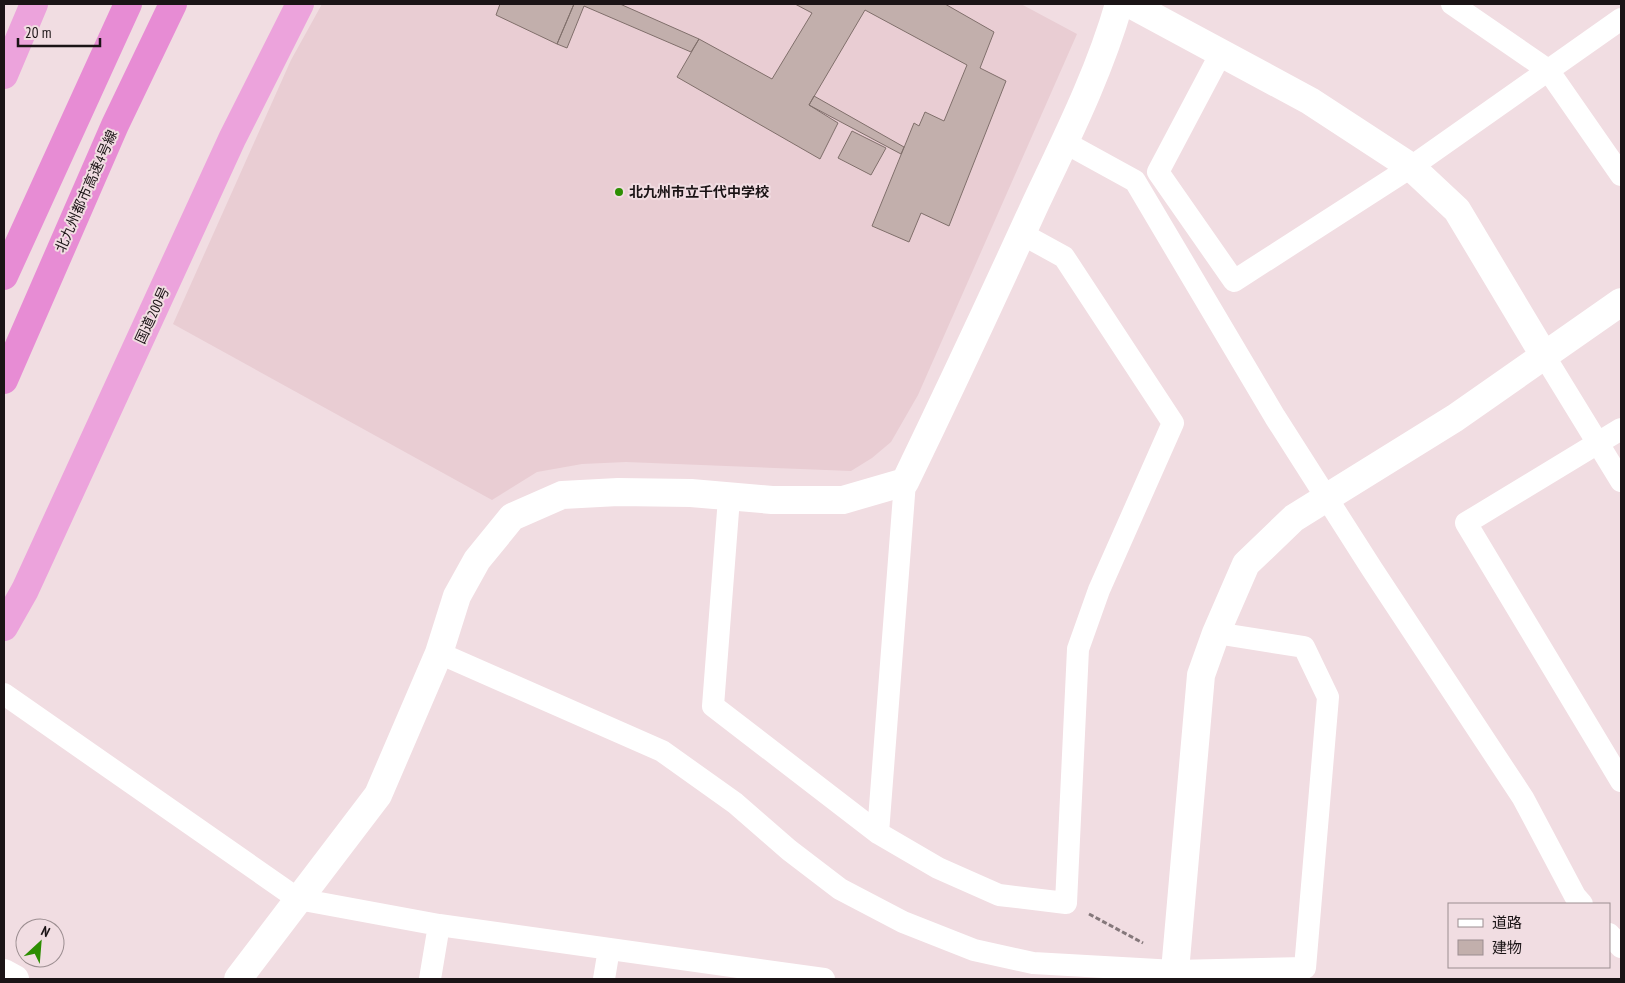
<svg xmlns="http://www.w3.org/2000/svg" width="1625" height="983" viewBox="0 0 1625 983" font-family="'PT Sans Narrow','Noto Sans JP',sans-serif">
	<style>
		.built { fill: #e9cdd3 }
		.building { fill: #c2afac; stroke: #806f6b }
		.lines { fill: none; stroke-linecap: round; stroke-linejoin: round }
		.path { stroke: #85787b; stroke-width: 3; stroke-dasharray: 5 2.5; stroke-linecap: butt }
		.minor { stroke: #fff; stroke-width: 22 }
		.tertiary { stroke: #fff; stroke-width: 28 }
		.trunk { stroke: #eca3dc; stroke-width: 28 }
		.motorway { stroke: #e78cd4; stroke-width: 28 }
		.poi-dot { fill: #2d8e02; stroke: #f1dde2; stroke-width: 2 }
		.labels { text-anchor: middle; stroke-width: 4; stroke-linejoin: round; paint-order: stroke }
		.street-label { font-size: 14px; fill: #1b1416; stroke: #f1dde2 }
		.poi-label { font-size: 14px; font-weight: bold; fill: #1b1416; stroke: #f1dde2; text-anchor: start }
	</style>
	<rect width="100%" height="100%" fill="#f1dde2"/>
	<path class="built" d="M 322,4 L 1021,4 L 1077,34 L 918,395 L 891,442 L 872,458 L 851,471 L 626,462 L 582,464 L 537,472 L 492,500 L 173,324 L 291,60 Z"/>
	<path class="building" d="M 500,4 L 574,4 L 557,44 L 496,15 Z
		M 574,4 L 620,4 L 699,39 L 691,52 L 584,6 L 567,48 L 557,44 Z
		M 795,4 L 945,4 L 994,32 L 980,68 L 1006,81 L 949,226 L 921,213 L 909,242 L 872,226 L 914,123 L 919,126 L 925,112 L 944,121 L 967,65 L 865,10 L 809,105 L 838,123 L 820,159 L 677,77 L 699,39 L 772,79 L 812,13 Z
		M 814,96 L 904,147 L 901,154 L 809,105 Z
		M 852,131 L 886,148 L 871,175 L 838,158 Z"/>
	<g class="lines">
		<path class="path" d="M 1089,914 L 1143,943"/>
		<path class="minor" d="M 1452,4 L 1548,70 L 1621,175
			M 1221,53 L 1158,172 L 1234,281 L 1411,167 L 1621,19
			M 1064,142 L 1135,181 L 1275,417 L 1372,569 L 1523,798 L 1575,896 L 1582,904
			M 1545,357 L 1621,481
			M 1621,429 L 1466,523 L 1621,781
			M 729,498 L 713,706 L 878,833 L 938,868 L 999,895 L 1066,903 L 1078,649 L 1099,590 L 1173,423 L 1064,257 L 1022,234
			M 439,653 L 662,751 L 735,803 L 789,850 L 840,889 L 903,922 L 974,950 L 1033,963 L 1175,971 L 1305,968 L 1328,697 L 1304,647 L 1216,633
			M 4,694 L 298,899 L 439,925 L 824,979
			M 878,833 L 905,482
			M 1609,934 L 1621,947
			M 430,979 L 439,925
			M 604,979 L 609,949"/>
		<path class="tertiary" d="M 1130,4 L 1310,101 L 1411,167 L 1457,210 L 1545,357
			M 1175,971 L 1201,675 L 1216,633 L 1246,564 L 1294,518 L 1455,418 L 1621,302
			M 4,973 L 15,979
			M 238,979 L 378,795 L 439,653 L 457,596 L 477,560 L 512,517 L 562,495 L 618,492 L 691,493 L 772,500 L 843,500 L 905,482 C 949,391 992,299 1034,207 C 1065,141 1099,74 1119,4"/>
		<path class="trunk" d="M 4,75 L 34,4
			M 4,627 L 25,590 L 232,139 L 300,4"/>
		<path class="motorway" d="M 4,276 L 128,4
			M 4,380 L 115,125 L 173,4"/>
	</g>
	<circle class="poi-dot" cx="619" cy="192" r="5"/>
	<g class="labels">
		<g class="street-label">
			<text transform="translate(86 191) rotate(-66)" y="5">北九州都市高速4号線</text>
			<text transform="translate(152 315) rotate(-65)" y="5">国道200号</text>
		</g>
		<g class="poi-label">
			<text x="629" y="197">北九州市立千代中学校</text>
		</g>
	</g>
	<rect width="1625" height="983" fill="none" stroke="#1b1416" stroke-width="10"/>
	<rect x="1448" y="903" width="162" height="65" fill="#f1dde2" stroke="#9b8d90"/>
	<rect x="1458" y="919" width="25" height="8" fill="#ffffff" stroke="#9b8d90"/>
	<text x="1492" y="928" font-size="15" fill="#1b1416">道路</text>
	<rect x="1458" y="940" width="25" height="15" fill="#c2afac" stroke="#9b8d90"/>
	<text x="1492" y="953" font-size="15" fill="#1b1416">建物</text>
	<g transform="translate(40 943) rotate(26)"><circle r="24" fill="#f1dde2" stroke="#9b8d90"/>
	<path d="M0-4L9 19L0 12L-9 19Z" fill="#2d8e02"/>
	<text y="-8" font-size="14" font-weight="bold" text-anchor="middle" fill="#1b1416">N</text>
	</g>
	<path d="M18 38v8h82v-8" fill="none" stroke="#1b1416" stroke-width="2.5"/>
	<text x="25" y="38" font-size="15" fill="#1b1416" stroke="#f1dde2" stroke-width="4" paint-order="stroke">20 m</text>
</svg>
